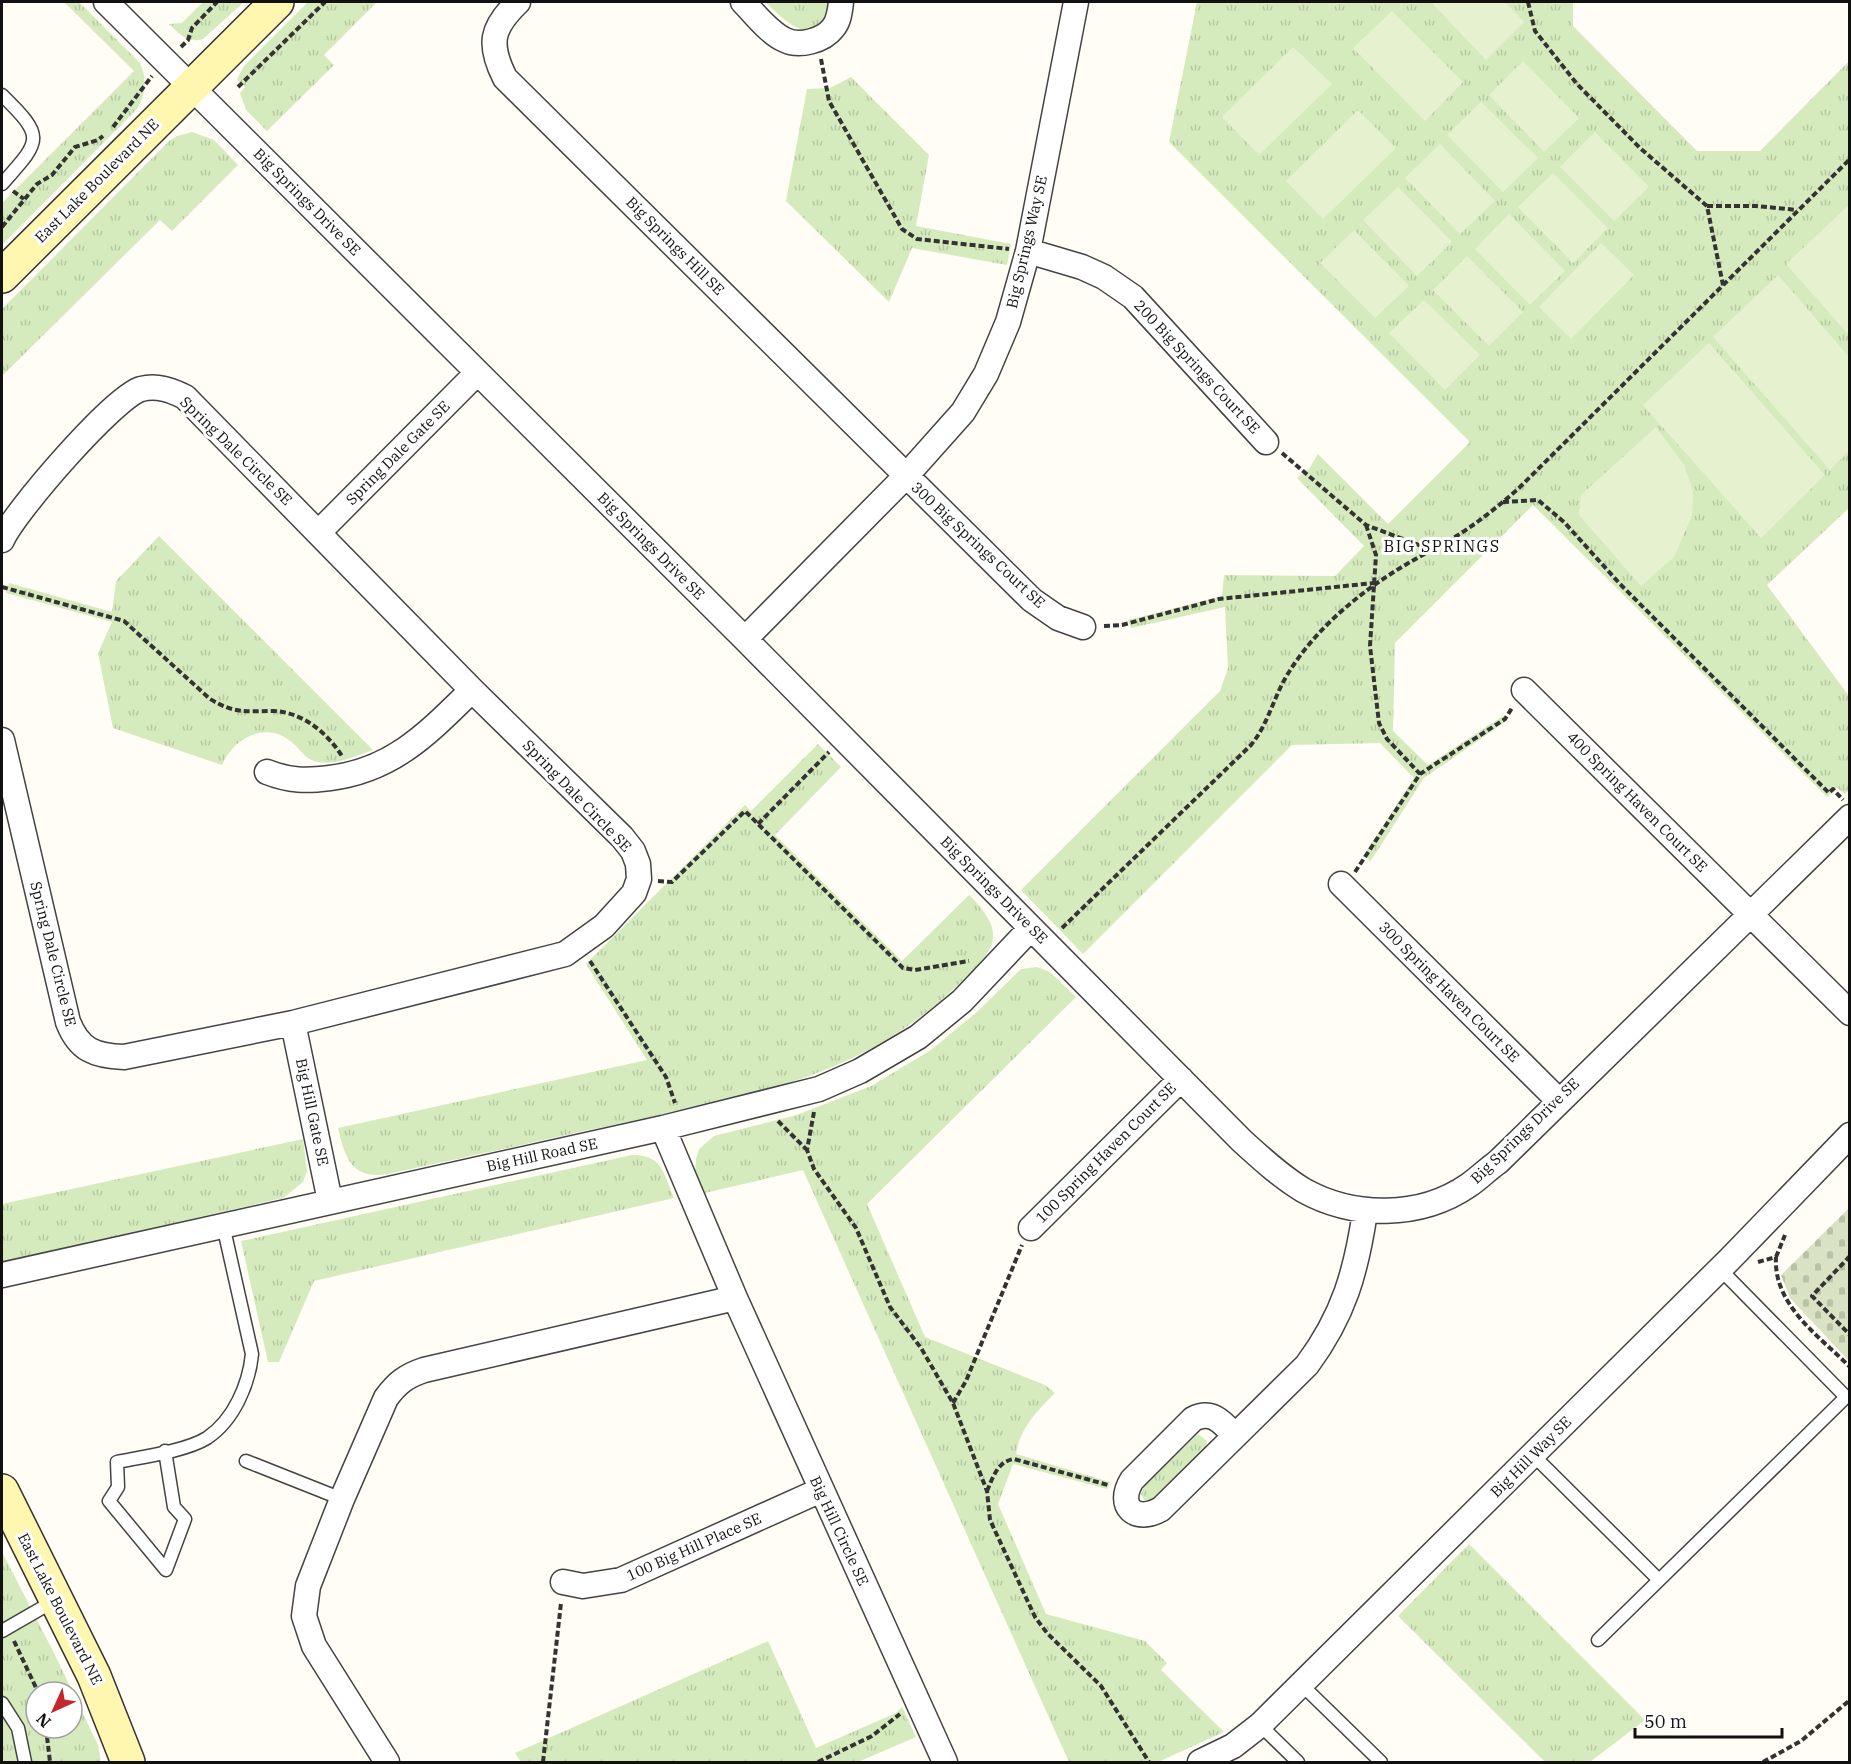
<svg xmlns="http://www.w3.org/2000/svg" width="1851" height="1764" viewBox="0 0 1851 1764" font-family="'IBM Plex Serif',serif">
	<style>
		.cemetery { fill: url(#cemetery-stones) }
		.park { fill: url(#park-tufts); fill-rule: evenodd }
		.pitch { fill: #e6f2cf }
		.lines { fill: none; stroke-linecap: round; stroke-linejoin: round }
		.service-casing { stroke: #444; stroke-width: 15 }
		.minor-casing { stroke: #444; stroke-width: 27 }
		.secondary-casing { stroke: #333; stroke-width: 36 }
		.path { stroke: #333; stroke-width: 4; stroke-dasharray: 6 3; stroke-linecap: butt }
		.service { stroke: #fff; stroke-width: 12 }
		.minor { stroke: #fff; stroke-width: 24 }
		.secondary { stroke: #fff6b0; stroke-width: 33 }
		.labels { text-anchor: middle; stroke-width: 6; stroke-linejoin: round; paint-order: stroke }
		.street-label { font-size: 15px; fill: #111; stroke: #fff }
		.neighbourhood-label { font-size: 16px; letter-spacing: 1.5px; fill: #111; stroke: #fff }
	</style>
	<defs>
		<pattern id="cemetery-stones" width="16" height="16" patternUnits="userSpaceOnUse" patternTransform="scale(1.5)"><rect width="16" height="16" fill="#d9e3c4"/><path d="M2 7V4a2 2 0 0 1 4 0v3zM10 15v-3a2 2 0 0 1 4 0v3z" fill="#b9c2a7"/></pattern>
		<pattern id="park-tufts" width="24" height="20" patternUnits="userSpaceOnUse" patternTransform="scale(1.5)"><rect width="24" height="20" fill="#d5ebbd"/><path d="M3 7l-1-3M5 7V3M7 7l1-3M15 17l-1-3M17 17v-4M19 17l1-3" fill="none" stroke="#b6c8a1"/></pattern>
	</defs>
	<rect width="100%" height="100%" fill="#fffdf5"/>
	<path class="cemetery" d="M 1849,1208 L 1849,1361 L 1790,1298 L 1781,1275 Z"/>
	<path class="park" d="M 64,2 L 79,2 L 140,63 C 147,78 146,95 137,109 L 2,245 L 2,203 L 134,71 Z
		M 203,2 L 244,2 L 203,39 C 189,44 178,33 169,24 L 182,23 Z
		M 308,2 L 377,2 L 324,55 L 334,65 L 267,131 L 246,110 L 240,93 L 245,87 L 237,79 L 244,66 Z
		M 765,2 L 830,2 C 817,51 790,26 765,2 Z
		M 1197,2 L 1573,2 L 1573,26 L 1697,151 L 1760,151 L 1849,61 L 1849,508 L 1767,585 L 1849,696 L 1849,790 L 1845,794 L 1837,788 L 1827,797 L 1533,505 L 1395,643 L 1393,731 L 1428,765 L 1503,716 L 1508,720 L 1424,778 L 1370,862 L 1365,853 L 1414,778 L 1380,743 L 1292,745 L 1083,954 L 1021,890 L 1220,691 L 1228,668 L 1225,607 L 1131,628 L 1128,620 L 1222,596 L 1224,575 L 1335,576 L 1364,546 L 1297,478 L 1309,469 L 1318,454 L 1388,524 L 1470,442 L 1169,142 Z
		M 851,77 L 929,155 L 916,226 L 1011,244 L 1007,265 L 912,248 L 889,302 L 786,201 L 807,89 L 830,88 Z
		M 192,132 L 214,140 L 238,165 L 172,231 L 160,220 L 2,376 L 2,309 L 169,141 L 177,136 Z
		M 159,536 L 373,750 C 355,756 333,767 314,761 C 303,757 298,746 289,740 C 263,721 232,740 222,765 L 113,728 L 98,653 L 112,622 L 6,593 L 9,583 L 112,612 L 116,581 Z
		M 818,744 L 841,767 L 775,835 L 902,961 L 969,895 C 1008,934 996,948 960,983 C 860,1079 756,1093 627,1122 C 547,1139 468,1157 388,1174 C 352,1180 345,1158 338,1128 L 647,1060 L 586,964 L 745,805 L 751,811 Z
		M 1037,967 L 1050,972 L 1076,997 L 867,1204 L 925,1337 L 1045,1385 L 1055,1393 C 1037,1411 1020,1428 1016,1454 L 1110,1482 L 1107,1489 L 1013,1464 L 998,1504 L 1046,1614 L 1145,1641 L 1167,1663 L 1161,1670 L 1224,1732 L 1158,1762 L 1069,1762 L 803,1170 L 705,1193 L 695,1173 L 696,1159 L 699,1149 L 714,1136 L 797,1115 L 871,1086 L 931,1050 L 978,1011 L 1021,969 Z
		M 303,1139 L 307,1171 L 303,1182 L 283,1198 L 2,1262 L 2,1204 Z
		M 632,1155 C 662,1154 664,1174 674,1198 L 314,1281 L 279,1362 L 268,1362 L 241,1241 Z
		M 1198,1434 L 1207,1441 L 1206,1449 L 1153,1501 L 1144,1500 L 1141,1494 L 1144,1486 Z
		M 1469,1544 L 1645,1720 L 1590,1762 L 1545,1762 L 1398,1616 Z
		M 2,1552 L 53,1651 L 98,1745 L 101,1762 L 2,1762 ZM 36,1692 L 72,1692 L 72,1728 L 36,1728 Z
		M 768,1641 L 816,1748 L 896,1713 L 902,1707 L 916,1737 L 858,1762 L 521,1762 L 515,1753 Z"/>
	<path class="pitch" d="M 1431,2 L 1505,2 L 1524,22 L 1486,60 Z
		M 1392,11 L 1463,82 L 1425,121 L 1353,48 Z
		M 1293,47 L 1332,84 L 1259,155 L 1222,117 Z
		M 1523,61 L 1579,118 L 1544,152 L 1489,95 Z
		M 1481,102 L 1538,158 L 1503,192 L 1447,135 Z
		M 1358,110 L 1396,148 L 1323,219 L 1286,181 Z
		M 1595,132 L 1649,187 L 1614,221 L 1560,167 Z
		M 1440,144 L 1495,201 L 1460,234 L 1405,178 Z
		M 1553,173 L 1608,228 L 1573,263 L 1518,207 Z
		M 1398,187 L 1452,242 L 1417,276 L 1363,220 Z
		M 1849,205 L 1849,335 L 1786,264 Z
		M 1509,214 L 1565,271 L 1530,305 L 1475,249 Z
		M 1354,230 L 1409,286 L 1375,318 L 1320,263 Z
		M 1601,243 L 1634,275 L 1571,339 L 1539,307 Z
		M 1467,256 L 1523,312 L 1489,346 L 1433,290 Z
		M 1778,275 L 1849,357 L 1849,451 L 1830,470 L 1713,337 Z
		M 1424,300 L 1480,355 L 1445,390 L 1389,333 Z
		M 1709,343 L 1825,475 L 1761,538 L 1643,405 Z
		M 1656,427 L 1684,465 L 1693,491 L 1692,516 L 1674,557 L 1641,586 L 1579,515 L 1581,495 Z"/>
	<g class="lines">
		<g class="service-casing">
			<path id="service" d="M 2,95 C 46,138 41,140 2,184
				M 165,1451 L 174,1507 L 185,1519 L 166,1570 L 109,1501 L 118,1487 L 117,1462 C 142,1457 186,1451 207,1438 C 234,1420 249,1384 252,1354 L 223,1225
				M 1533,1455 L 1659,1580
				M 246,1461 L 342,1499
				M 2,1631 L 54,1601
				M 1598,1640 L 1846,1397 L 1720,1269
				M 1302,1685 L 1381,1762
				M 2,1703 L 18,1728 L 25,1762
				M 1260,1725 L 1298,1762"/>
		</g>
		<g class="minor-casing">
			<path id="minor" d="M 106,2 L 745,639 L 1242,1141 C 1261,1158 1280,1176 1303,1190 C 1353,1218 1420,1219 1469,1185 C 1479,1178 1488,1169 1498,1162 L 1850,817
				M 518,2 C 491,28 488,44 505,78 L 1032,600 L 1058,618 L 1083,627
				M 743,2 C 755,14 769,33 785,40 C 799,47 823,41 833,28 C 839,21 840,11 841,2
				M 1028,251 L 1082,267 L 1104,277 L 1133,297 L 1266,442
				M 319,532 L 477,373
				M 2,540 C 14,512 114,397 141,389 C 157,385 171,390 185,397 L 472,690 L 622,837 L 633,851 L 638,864 L 639,879 L 634,893 L 604,926 L 565,954 L 293,1023 L 124,1057 C 95,1056 79,1050 68,1022 L 2,740
				M 745,639 L 906,476 L 963,412 L 986,374 L 1008,322 L 1028,251 L 1076,2
				M 1524,690 L 1850,1013
				M 267,772 C 290,781 306,781 330,778 C 394,770 429,732 472,690
				M 1341,884 L 1558,1100
				M 293,1023 L 330,1201
				M 663,1128 L 735,1298 L 945,1762
				M 1031,1228 L 1181,1079
				M 2,1275 L 663,1128 L 819,1089 L 860,1071 L 918,1037 L 962,1001 L 1031,928
				M 1235,1436 C 1223,1423 1212,1409 1193,1419 L 1132,1480 C 1116,1506 1135,1524 1161,1509 L 1307,1365 C 1344,1315 1356,1272 1365,1212
				M 563,1582 L 583,1586 L 621,1580 L 821,1490
				M 387,1762 L 314,1646 L 304,1616 L 308,1586 L 342,1499 L 386,1398 C 397,1383 406,1376 424,1370 L 735,1298
				M 1200,1762 L 1233,1746 L 1260,1725 L 1729,1260 L 1850,1135"/>
		</g>
		<g class="secondary-casing">
			<path id="secondary" d="M 2,276 L 277,2
				M 2,1491 L 94,1676 L 128,1762"/>
		</g>
		<path class="path" d="M 1528,2 L 1535,31 L 1577,84 L 1640,148 L 1707,206 L 1723,285
			M 181,47 L 188,40 L 192,28 L 217,2
			M 821,59 L 829,101 L 902,229 L 917,239 L 1009,249
			M 238,87 L 325,2
			M 113,127 L 152,76
			M 13,191 L 24,199
			M 1707,206 L 1756,206 L 1797,210
			M 2,227 L 37,184 L 52,175 L 75,147 L 98,140 L 103,136
			M 1282,453 L 1366,525 L 1432,550 C 1465,533 1492,512 1519,488 L 1850,159
			M 1503,502 L 1538,500 L 1564,522 L 1620,584 L 1829,793 L 1833,789 L 1843,800
			M 1366,525 L 1376,555 L 1370,646 L 1379,723 L 1387,739 L 1420,774
			M 2,587 L 124,621 L 210,699 C 235,714 245,711 273,711 C 303,712 327,733 342,756
			M 1104,626 L 1122,625 L 1219,599 L 1374,583
			M 758,824 L 829,752
			M 1355,872 L 1420,774 L 1505,719 L 1512,708
			M 658,881 L 672,882 L 745,811 L 903,968 L 915,970 L 969,961
			M 1062,928 L 1251,745 C 1269,723 1274,695 1289,672 C 1322,619 1378,578 1432,550
			M 590,961 L 666,1077 L 675,1103
			M 814,1112 L 807,1150 L 814,1169 L 856,1228 L 890,1307 L 921,1348 L 953,1403 L 987,1491 L 990,1520 L 1035,1617 L 1047,1633 L 1101,1686 L 1149,1762
			M 778,1121 L 806,1149
			M 1850,1256 L 1812,1296 L 1850,1335
			M 1776,1257 L 1785,1235
			M 1758,1262 L 1776,1257 C 1773,1305 1819,1336 1850,1367
			M 953,1403 L 966,1381 L 1022,1245
			M 987,1491 C 993,1477 998,1461 1014,1459 L 1108,1485
			M 14,1641 L 38,1692
			M 46,1728 L 50,1762
			M 543,1762 L 561,1603
			M 818,1762 L 872,1736 L 900,1714
			M 1763,1762 L 1801,1741 L 1850,1700"/>
		<use href="#service" class="service"/>
		<use href="#minor" class="minor"/>
		<use href="#secondary" class="secondary"/>
	</g>
	<g class="labels">
		<g class="street-label">
			<text transform="translate(97 181) rotate(-45)" y="5">East Lake Boulevard NE</text>
			<text transform="translate(307 202) rotate(45)" y="5">Big Springs Drive SE</text>
			<text transform="translate(1027 242) rotate(-77)" y="5">Big Springs Way SE</text>
			<text transform="translate(675 246) rotate(45)" y="5">Big Springs Hill SE</text>
			<text transform="translate(1197 367) rotate(47)" y="5">200 Big Springs Court SE</text>
			<text transform="translate(236 451) rotate(44)" y="5">Spring Dale Circle SE</text>
			<text transform="translate(398 453) rotate(-45)" y="5">Spring Dale Gate SE</text>
			<text transform="translate(978 545) rotate(43)" y="5">300 Big Springs Court SE</text>
			<text transform="translate(651 546) rotate(45)" y="5">Big Springs Drive SE</text>
			<text transform="translate(577 796) rotate(46)" y="5">Spring Dale Circle SE</text>
			<text transform="translate(1637 802) rotate(45)" y="5">400 Spring Haven Court SE</text>
			<text transform="translate(994 890) rotate(45)" y="5">Big Springs Drive SE</text>
			<text transform="translate(53 954) rotate(76)" y="5">Spring Dale Circle SE</text>
			<text transform="translate(1449 992) rotate(45)" y="5">300 Spring Haven Court SE</text>
			<text transform="translate(312 1112) rotate(78)" y="5">Big Hill Gate SE</text>
			<text transform="translate(1525 1131) rotate(-44)" y="5">Big Springs Drive SE</text>
			<text transform="translate(1106 1153) rotate(-45)" y="5">100 Spring Haven Court SE</text>
			<text transform="translate(542 1155) rotate(-12)" y="5">Big Hill Road SE</text>
			<text transform="translate(1531 1457) rotate(-45)" y="5">Big Hill Way SE</text>
			<text transform="translate(839 1531) rotate(65)" y="5">Big Hill Circle SE</text>
			<text transform="translate(694 1547) rotate(-24)" y="5">100 Big Hill Place SE</text>
			<text transform="translate(60 1609) rotate(63)" y="5">East Lake Boulevard NE</text>
		</g>
		<g class="neighbourhood-label">
			<text x="1442" y="552">BIG SPRINGS</text>
		</g>
	</g>
	<rect width="1851" height="1764" fill="none" stroke="#111111" stroke-width="6"/>
	<g transform="translate(54 1710) rotate(225)"><circle r="28" fill="#ffffff" stroke="#a0a0a0" stroke-width="1.5"/>
	<path d="M0-4.5L10 22L0 15L-10 22Z" fill="#c4262e"/>
	<text y="-9" font-size="16" font-weight="bold" text-anchor="middle" fill="#111111">N</text>
	</g>
	<path d="M1635 1728v9h147v-9" fill="none" stroke="#111111" stroke-width="3"/>
	<text x="1644" y="1728" font-size="18" fill="#111111" stroke="#ffffff" stroke-width="4.5" paint-order="stroke">50 m</text>
</svg>
